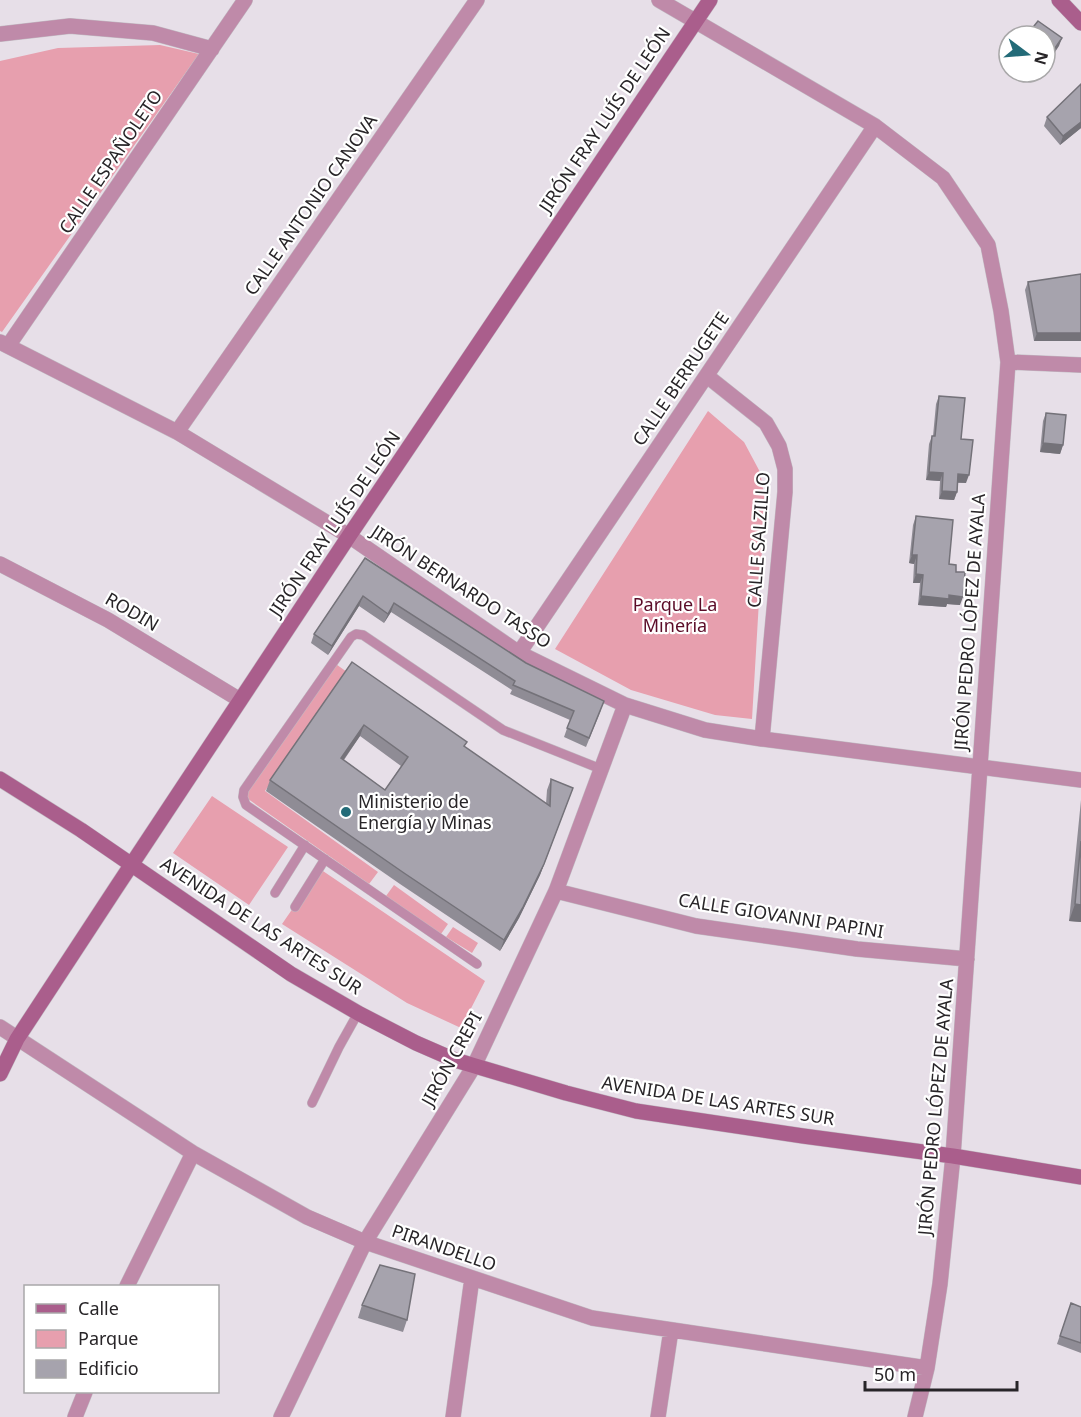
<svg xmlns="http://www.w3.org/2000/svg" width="1081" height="1417" viewBox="0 0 1081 1417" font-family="'Noto Sans',sans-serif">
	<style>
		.green { fill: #e79fae }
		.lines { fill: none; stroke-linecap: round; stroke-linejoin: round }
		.lane-casing { stroke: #c1bac2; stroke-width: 10 }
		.street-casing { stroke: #c1bac2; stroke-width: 16 }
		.secondary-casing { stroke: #c1bac2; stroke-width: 16 }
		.lane { stroke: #bf8aa9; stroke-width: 9 }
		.street { stroke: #bf8aa9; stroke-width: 15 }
		.secondary { stroke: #aa5e8c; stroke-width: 15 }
		.wall { fill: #8f8c95; fill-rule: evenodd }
		.shaded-wall { fill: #747279 }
		.building { fill: #a6a3ad; stroke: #747279; stroke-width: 1.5; fill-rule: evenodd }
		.poi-dot { fill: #236b78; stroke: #fff; stroke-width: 2 }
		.labels { text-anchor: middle; stroke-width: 4.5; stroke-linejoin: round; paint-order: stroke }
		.street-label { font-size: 18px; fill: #282528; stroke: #fff }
		.park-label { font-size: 18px; fill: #5b0c28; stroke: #fff }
		.poi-label { font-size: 18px; fill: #282528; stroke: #fff; text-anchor: start }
	</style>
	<rect width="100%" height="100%" fill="#e7dfe8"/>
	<path class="green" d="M 160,45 L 199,54 L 2,332 L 0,331 L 0,61 L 58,48 Z
		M 708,411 L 744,442 L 760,472 L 765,499 L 752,719 L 715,715 L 631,690 L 555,649 Z
		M 333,662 L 347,672 L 265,791 L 378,872 L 369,884 L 241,794 Z
		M 212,796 L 288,847 L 249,905 L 173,853 Z
		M 320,869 L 485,981 L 461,1028 L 407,1003 L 282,924 Z
		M 394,885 L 448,924 L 441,934 L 386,896 Z
		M 453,927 L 478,943 L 472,953 L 446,937 Z"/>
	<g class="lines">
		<g class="lane-casing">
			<path id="lane" d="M 275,893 L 305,845
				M 295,907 L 325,859
				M 477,964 L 246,805 L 243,797 L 244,790 L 351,637 L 356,634 L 363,635 L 503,730 L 601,769
				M 312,1103 L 339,1047 L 358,1013"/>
		</g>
		<g class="street-casing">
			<path id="street" d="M 659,0 L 875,126 L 943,178 L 988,245 L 1001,311 L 1008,362 L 953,1156 L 940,1284 L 927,1368 L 915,1417
				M 0,34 L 70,26 L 153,33 L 212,49
				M 0,342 L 177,432 L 349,536 L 519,653 L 625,705 L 705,730 L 762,739 L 1081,780
				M 8,346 L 245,0
				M 1008,362 L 1081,365
				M 707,376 L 766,423 L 779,446 L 785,469 L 785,492 L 762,739
				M 177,432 L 477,0
				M 0,564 L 108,620 L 240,700
				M 519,653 L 875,126
				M 556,891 L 696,926 L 857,949 L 967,959
				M 0,1027 L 193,1153 L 307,1217 L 365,1242 L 592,1318 L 927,1368
				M 127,1286 L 193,1153
				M 75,1417 L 85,1392
				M 281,1417 L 365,1242 L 474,1066 L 556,891 L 625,705
				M 453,1417 L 472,1278
				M 658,1417 L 671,1330"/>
		</g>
		<g class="secondary-casing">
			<path id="secondary" d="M 1059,0 L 1081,23
				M 0,779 L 81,830 L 291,974 L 358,1013 L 416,1043 L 455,1060 L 566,1093 L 636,1111 L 803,1136 L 953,1156 L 1081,1177
				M 0,1074 L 17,1039 L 116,888 L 349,536 L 710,0"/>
		</g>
		<use href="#lane" class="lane"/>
		<use href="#street" class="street"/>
		<use href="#secondary" class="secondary"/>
	</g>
	<path class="wall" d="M 1081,84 L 1081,128 L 1060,145 L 1044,126 L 1047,117 Z
		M 1081,274 L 1081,341 L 1034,341 L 1025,290 L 1028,282 Z
		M 939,396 L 961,439 L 966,483 L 958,483 L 957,492 L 954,500 L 939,499 L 940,481 L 926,480 L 929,444 L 932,436 L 933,436 L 936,404 Z
		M 1046,413 L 1063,445 L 1060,454 L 1040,452 L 1043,421 Z
		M 916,516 L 949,564 L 956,572 L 960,605 L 947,604 L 946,607 L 918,605 L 920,583 L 913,583 L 914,564 L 909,563 L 913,525 Z
		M 365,558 L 526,663 L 601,710 L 586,747 L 564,737 L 570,720 L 510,694 L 512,690 L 391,612 L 384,623 L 359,606 L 328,655 L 311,643 L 314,634 Z
		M 352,662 L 465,747 L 546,804 L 547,790 L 551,779 L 573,788 L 540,875 L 519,918 L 500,951 L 400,884 L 266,791 L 270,780 ZM 360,736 L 401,766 L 385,790 L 344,760 Z
		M 1081,800 L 1081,922 L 1069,921 Z
		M 1071,1303 L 1081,1307 L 1081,1353 L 1057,1344 Z
		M 362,1305 L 407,1320 L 403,1332 L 358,1318 Z"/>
	<path class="shaded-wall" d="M 1062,38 L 1059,46 L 1045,67 L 1046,61 Z
		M 1081,122 L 1081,128 L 1060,145 L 1063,136 Z
		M 1037,333 L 1081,333 L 1081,341 L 1034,341 Z
		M 1043,443 L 1063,445 L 1060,454 L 1040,452 Z
		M 929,472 L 943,473 L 940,481 L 926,480 Z
		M 958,474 L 969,475 L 966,483 L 955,482 Z
		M 942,491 L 957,492 L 954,500 L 939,499 Z
		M 912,555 L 917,555 L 914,564 L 909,563 Z
		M 916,574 L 923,575 L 920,583 L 913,583 Z
		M 949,595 L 963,597 L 960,605 L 947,604 L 946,607 L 918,605 L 921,596 Z
		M 363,596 L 359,606 L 328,655 L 332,646 Z
		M 394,603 L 391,612 L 384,623 L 388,614 Z
		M 364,725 L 360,736 L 337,769 L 341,758 Z
		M 573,788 L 540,875 L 519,918 L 500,951 L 504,940 Z
		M 1075,904 L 1081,905 L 1081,922 L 1069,921 Z"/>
	<path class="building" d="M 1038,21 L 1062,38 L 1046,61 L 1045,60 L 1045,36 L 1026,36 Z
		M 1081,84 L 1081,122 L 1063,136 L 1047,117 Z
		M 1081,274 L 1081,333 L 1037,333 L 1028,282 Z
		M 939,396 L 965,398 L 961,439 L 973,440 L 969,475 L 958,474 L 957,492 L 942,491 L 943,473 L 929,472 L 932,436 L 935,436 Z
		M 1046,413 L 1066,415 L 1063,445 L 1043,443 Z
		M 916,516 L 953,520 L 949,564 L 956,565 L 956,572 L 965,572 L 963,597 L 949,595 L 949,599 L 921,596 L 923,575 L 916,574 L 917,555 L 912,555 Z
		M 365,558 L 526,663 L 604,701 L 589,738 L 567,728 L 574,711 L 513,685 L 515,681 L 394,603 L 388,614 L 363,596 L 332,646 L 314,634 Z
		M 352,662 L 467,742 L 464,746 L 550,806 L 551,779 L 573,788 L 544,864 L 523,907 L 504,940 L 404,873 L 270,780 ZM 364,725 L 408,757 L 385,790 L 341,758 Z
		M 1081,841 L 1081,905 L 1075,904 Z
		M 380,1265 L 415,1274 L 407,1320 L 362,1305 Z
		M 1071,1303 L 1081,1307 L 1081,1343 L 1060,1336 Z"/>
	<circle class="poi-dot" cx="346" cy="812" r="6"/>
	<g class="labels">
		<g class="street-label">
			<text transform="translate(605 120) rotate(-56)" y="6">JIRÓN FRAY LUÍS DE LEÓN</text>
			<text transform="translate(111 162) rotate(-56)" y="6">CALLE ESPAÑOLETO</text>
			<text transform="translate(311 205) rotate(-55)" y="6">CALLE ANTONIO CANOVA</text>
			<text transform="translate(681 379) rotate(-56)" y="6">CALLE BERRUGETE</text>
			<text transform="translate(335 524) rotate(-56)" y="6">JIRÓN FRAY LUÍS DE LEÓN</text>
			<text transform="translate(759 540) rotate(-86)" y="6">CALLE SALZILLO</text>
			<text transform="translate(461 587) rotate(33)" y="6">JIRÓN BERNARDO TASSO</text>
			<text transform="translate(132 612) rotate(30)" y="6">RODIN</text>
			<text transform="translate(970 622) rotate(-86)" y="6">JIRÓN PEDRO LÓPEZ DE AYALA</text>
			<text transform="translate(781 916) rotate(9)" y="6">CALLE GIOVANNI PAPINI</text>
			<text transform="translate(261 926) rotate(33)" y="6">AVENIDA DE LAS ARTES SUR</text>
			<text transform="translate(452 1059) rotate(-61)" y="6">JIRÓN CREPI</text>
			<text transform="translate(718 1101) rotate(9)" y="6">AVENIDA DE LAS ARTES SUR</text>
			<text transform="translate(936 1107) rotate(-85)" y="6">JIRÓN PEDRO LÓPEZ DE AYALA</text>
			<text transform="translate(444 1248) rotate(19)" y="6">PIRANDELLO</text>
		</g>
		<g class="park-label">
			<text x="675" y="611">Parque La<tspan x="675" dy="21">Minería</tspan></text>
		</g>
		<g class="poi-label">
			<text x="358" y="808">Ministerio de<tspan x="358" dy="21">Energía y Minas</tspan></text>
		</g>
	</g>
	<rect x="24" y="1285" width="195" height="108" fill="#ffffff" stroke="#a9a8a9" stroke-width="1.5"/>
	<rect x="36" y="1304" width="30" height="9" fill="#aa5e8c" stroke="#a9a8a9" stroke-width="1.5"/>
	<text x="78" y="1315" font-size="18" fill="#282528">Calle</text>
	<rect x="36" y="1330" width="30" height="18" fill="#e79fae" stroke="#a9a8a9" stroke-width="1.5"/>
	<text x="78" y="1345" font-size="18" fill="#282528">Parque</text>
	<rect x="36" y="1360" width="30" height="18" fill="#a6a3ad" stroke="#a9a8a9" stroke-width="1.5"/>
	<text x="78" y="1375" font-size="18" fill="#282528">Edificio</text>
	<g transform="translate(1027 54) rotate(106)"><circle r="28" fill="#ffffff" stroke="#a9a8a9" stroke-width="1.5"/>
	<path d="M0-4.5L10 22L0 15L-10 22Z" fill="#236b78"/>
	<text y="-9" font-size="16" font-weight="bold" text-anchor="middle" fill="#282528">N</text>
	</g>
	<path d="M865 1381v9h152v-9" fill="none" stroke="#282528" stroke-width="3"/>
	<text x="874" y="1381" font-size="18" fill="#282528" stroke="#ffffff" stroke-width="4.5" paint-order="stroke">50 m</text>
</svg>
